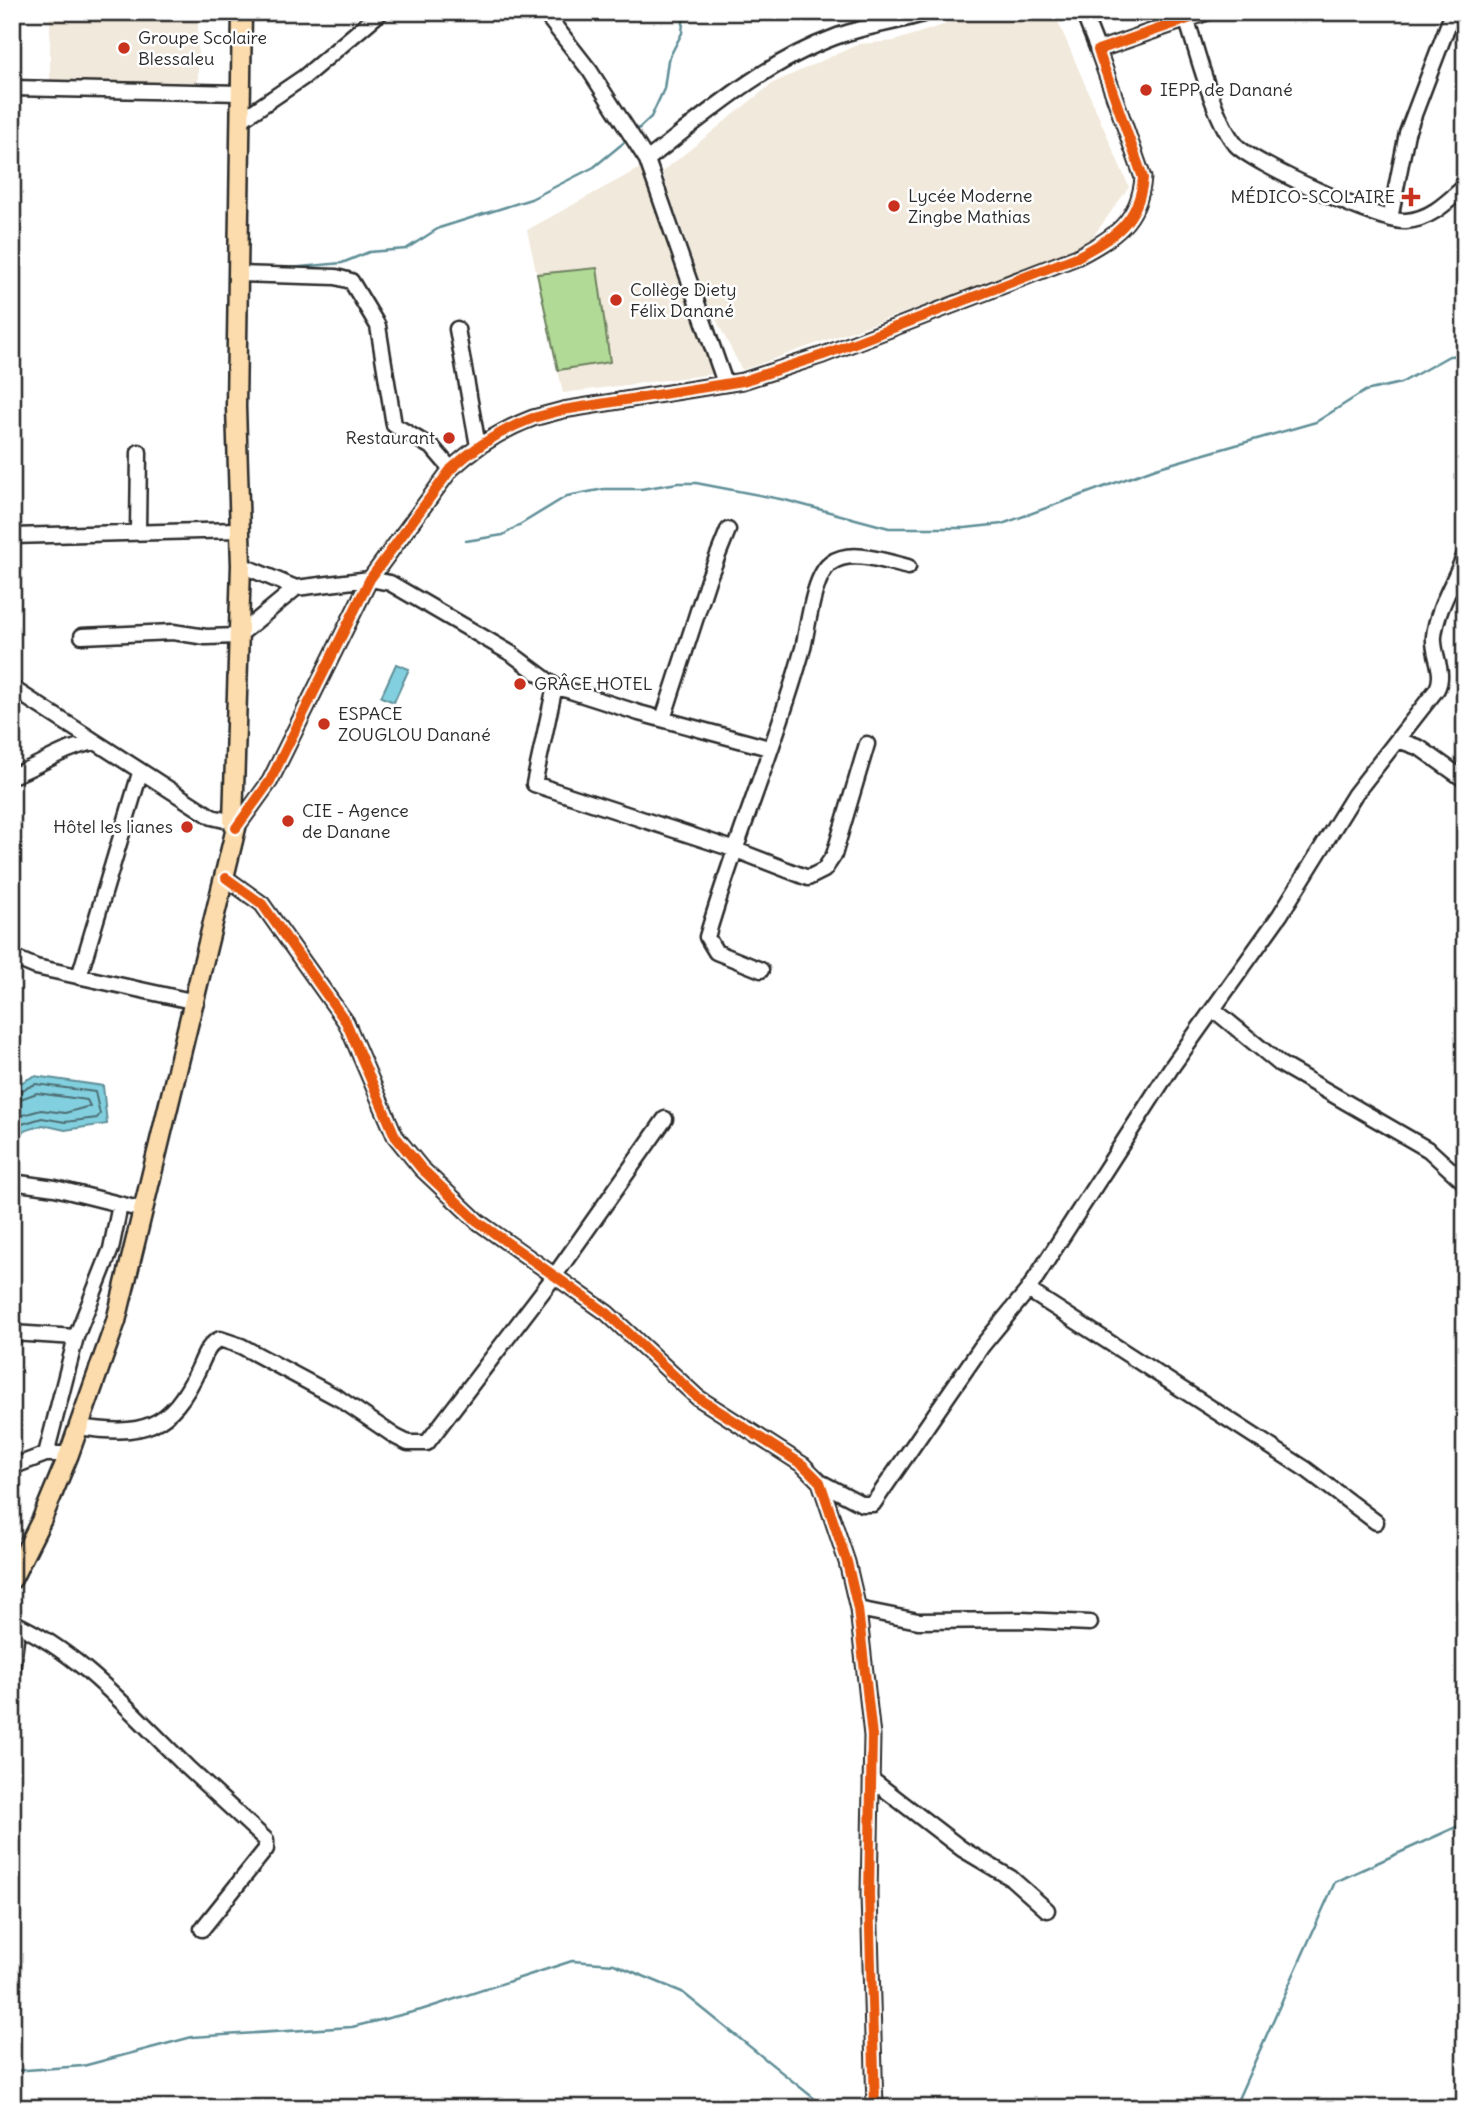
<svg xmlns="http://www.w3.org/2000/svg" width="1477" height="2120" viewBox="0 0 1477 2120" font-family="Delius,sans-serif">
	<style>
		.built { fill: #f1e9db }
		.green { fill: #b1da96; stroke: #6e8260; stroke-width: 2 }
		.water { fill: #82d0df; stroke: #5f8e97; stroke-width: 2 }
		.lines { fill: none; stroke-linecap: round; stroke-linejoin: round }
		.shore { stroke: #4e6d73; stroke-width: 2 }
		.stream { stroke: #5f8e97; stroke-width: 2.5 }
		.minor-casing { stroke: #2b2b2b; stroke-width: 19 }
		.major-casing { stroke: #2b2b2b; stroke-width: 23 }
		.minor { stroke: #fff; stroke-width: 14 }
		.major { stroke: #fcdcac; stroke-width: 18 }
		.cycleway-casing { stroke: #fff; stroke-width: 15 }
		.cycleway { stroke: #e8590c; stroke-width: 10 }
		.poi-dot { fill: #c8321e; stroke: #fff; stroke-width: 2.5 }
		.labels { text-anchor: middle; stroke-width: 5; stroke-linejoin: round; paint-order: stroke }
		.poi-label { font-size: 18px; fill: #2b2b2b; stroke: #fff; text-anchor: start }
	</style>
	<rect width="100%" height="100%" fill="#fff"/>
	<filter id="ink" filterUnits="userSpaceOnUse"><feTurbulence type="fractalNoise" baseFrequency=".0143" numOctaves="2"/><feDisplacementMap in="SourceGraphic" scale="14" xChannelSelector="R" yChannelSelector="G"/><feConvolveMatrix kernelMatrix="1 2 1 2 8 2 1 2 1" color-interpolation-filters="sRGB"/></filter>
	<g filter="url(#ink)">
		<path class="built" d="M 50,12 L 198,12 L 198,86 L 50,84 Z
			M 983,12 L 1054,12 L 1129,187 L 1084,249 L 742,370 L 707,302 L 662,172 L 773,83 L 859,44 L 894,41 Z
			M 640,168 L 707,346 L 713,374 L 563,393 L 527,230 Z"/>
		<path class="green" d="M 597,268 L 610,362 L 558,370 L 537,274 Z"/>
		<path class="water" d="M 396,664 L 409,669 L 394,702 L 381,697 Z
			M 34,1076 L 103,1086 L 107,1124 L 65,1130 L 43,1125 L 12,1135 L 12,1087 Z"/>
		<g class="lines">
			<path class="shore" d="M 12,1094 L 36,1084 L 95,1092 L 100,1114 L 97,1118 L 65,1122 L 42,1118 L 12,1127
				M 12,1102 L 37,1093 L 87,1100 L 90,1106 L 65,1113 L 41,1110 L 12,1118"/>
			<path class="stream" d="M 634,133 L 651,117 L 664,89 L 668,60 L 682,33 L 684,12
				M 290,268 L 342,263 L 369,252 L 406,249 L 439,228 L 531,199 L 594,167 L 627,140
				M 466,541 L 503,535 L 567,496 L 604,489 L 641,489 L 678,483 L 696,483 L 785,500 L 889,528 L 965,528 L 1002,524 L 1156,468 L 1316,422 L 1365,391 L 1401,383 L 1449,356 L 1465,355
				M 12,2071 L 83,2066 L 192,2037 L 352,2027 L 421,2010 L 572,1961 L 614,1964 L 682,1992 L 826,2108
				M 1234,2108 L 1335,1882 L 1465,1823"/>
			<g class="minor-casing">
				<path id="minor" d="M 544,12 L 590,71 L 647,160 L 725,383
					M 1083,12 L 1098,50
					M 1187,21 C 1198,54 1214,120 1236,145 C 1252,163 1382,223 1406,221 C 1431,219 1447,202 1465,186
					M 12,88 L 241,93
					M 241,120 L 304,77 L 381,12
					M 647,160 C 706,114 764,63 835,37 C 866,25 898,23 929,12
					M 1390,219 L 1407,133 L 1453,12
					M 238,274 L 336,277 L 351,281 L 378,326 L 394,425 L 433,448 L 451,469
					M 457,329 L 478,446
					M 138,531 L 139,452
					M 12,536 L 238,530
					M 241,565 L 296,588 L 370,579 L 390,583 L 512,654 L 555,686 L 534,784 L 736,850 L 808,878 L 824,870 L 834,855 L 867,744
					M 82,636 L 173,632 L 206,637 L 238,636 L 296,588
					M 555,686 L 639,713 L 769,748
					M 12,688 L 212,817 L 233,822
					M 663,719 L 708,580 L 728,530
					M 1398,740 L 1420,748 L 1465,780
					M 12,776 C 43,764 61,749 94,742
					M 236,828 L 270,781 L 370,579 L 451,469 C 476,446 501,430 533,418 L 563,410 L 743,381 L 823,355 L 1077,257 C 1114,237 1139,222 1143,178 L 1098,50 L 1208,12
					M 226,878 L 262,904 L 346,1022 L 395,1136 L 421,1168 L 477,1221 L 607,1313 L 697,1397 L 803,1465 L 820,1482 L 847,1562 L 858,1609 L 872,1736 L 869,1894 L 875,2108
					M 12,957 L 36,967 L 196,1002
					M 761,970 L 716,952 L 707,937 C 735,840 776,746 803,648 C 808,628 813,575 831,563 C 851,548 887,562 908,567
					M 79,977 L 140,773
					M 1213,1009 L 1280,1064 L 1429,1150 L 1465,1183
					M 12,1182 L 55,1188 L 143,1210
					M 1028,1290 L 1307,1470 L 1376,1522
					M 12,1333 L 76,1337
					M 78,1427 C 142,1436 170,1431 199,1368 C 204,1357 208,1344 220,1339 L 241,1346 L 340,1399 L 396,1437 L 408,1443 L 427,1443 L 553,1278 L 665,1119
					M 46,1454 L 76,1337 L 111,1249 L 120,1205
					M 12,1467 L 46,1454 L 69,1454
					M 820,1482 L 862,1504 L 873,1504 L 982,1346 L 1028,1290 L 1171,1068 L 1280,915 L 1355,794 L 1437,689 C 1446,672 1432,654 1434,636 C 1437,608 1455,581 1465,554
					M 858,1609 L 918,1621 L 1022,1620 L 1090,1623
					M 12,1622 C 83,1654 133,1715 188,1768 C 214,1792 240,1816 266,1840 L 266,1849 L 202,1929
					M 12,1623 L 16,1639 L 12,1670
					M 871,1779 L 962,1849 L 1011,1878 L 1047,1910"/>
			</g>
			<g class="major-casing">
				<path id="major" d="M 12,1579 L 42,1519 L 69,1454 L 116,1321 L 236,828 L 233,822 L 241,565 L 236,407 L 242,12"/>
			</g>
			<use href="#minor" class="minor"/>
			<use href="#major" class="major"/>
			<g class="cycleway-casing">
				<path id="cycleway" d="M 236,828 L 270,781 L 370,579 L 451,469 C 476,446 501,430 533,418 L 563,410 L 743,381 L 823,355 L 1077,257 C 1114,237 1139,222 1143,178 L 1098,50 L 1208,12
					M 226,878 L 262,904 L 346,1022 L 395,1136 L 421,1168 L 477,1221 L 607,1313 L 697,1397 L 803,1465 L 820,1482 L 847,1562 L 858,1609 L 872,1736 L 869,1894 L 875,2108"/>
			</g>
			<use href="#cycleway" class="cycleway"/>
		</g>
	</g>
	<g class="poi-dot">
		<circle cx="124" cy="48" r="7"/>
		<circle cx="1146" cy="90" r="7"/>
		<path d="M1407.5 186.5h7v7h7v7h-7v7h-7v-7h-7v-7h7z"/>
		<circle cx="894" cy="206" r="7"/>
		<circle cx="616" cy="300" r="7"/>
		<circle cx="449" cy="438" r="7"/>
		<circle cx="520" cy="684" r="7"/>
		<circle cx="324" cy="724" r="7"/>
		<circle cx="288" cy="821" r="7"/>
		<circle cx="187" cy="827" r="7"/>
	</g>
	<g class="labels">
		<g class="poi-label">
			<text x="138" y="44">Groupe Scolaire<tspan x="138" dy="21">Blessaleu</tspan></text>
			<text x="1160" y="96">IEPP de Danané</text>
			<text x="908" y="202">Lycée Moderne<tspan x="908" dy="21">Zingbe Mathias</tspan></text>
			<text x="1395" y="203" text-anchor="end">MÉDICO-SCOLAIRE</text>
			<text x="630" y="296">Collège Diety<tspan x="630" dy="21">Félix Danané</tspan></text>
			<text x="435" y="444" text-anchor="end">Restaurant</text>
			<text x="534" y="690">GRÂCE HOTEL</text>
			<text x="338" y="720">ESPACE<tspan x="338" dy="21">ZOUGLOU Danané</tspan></text>
			<text x="302" y="817">CIE - Agence<tspan x="302" dy="21">de Danane</tspan></text>
			<text x="173" y="833" text-anchor="end">Hôtel les lianes</text>
		</g>
	</g>
	<rect width="1477" height="2120" fill="none" stroke="#fff" stroke-width="42"/>
	<rect x="21" y="21" width="1435" height="2078" fill="none" stroke="#2b2b2b" stroke-width="2.5" filter="url(#ink)"/>
</svg>
